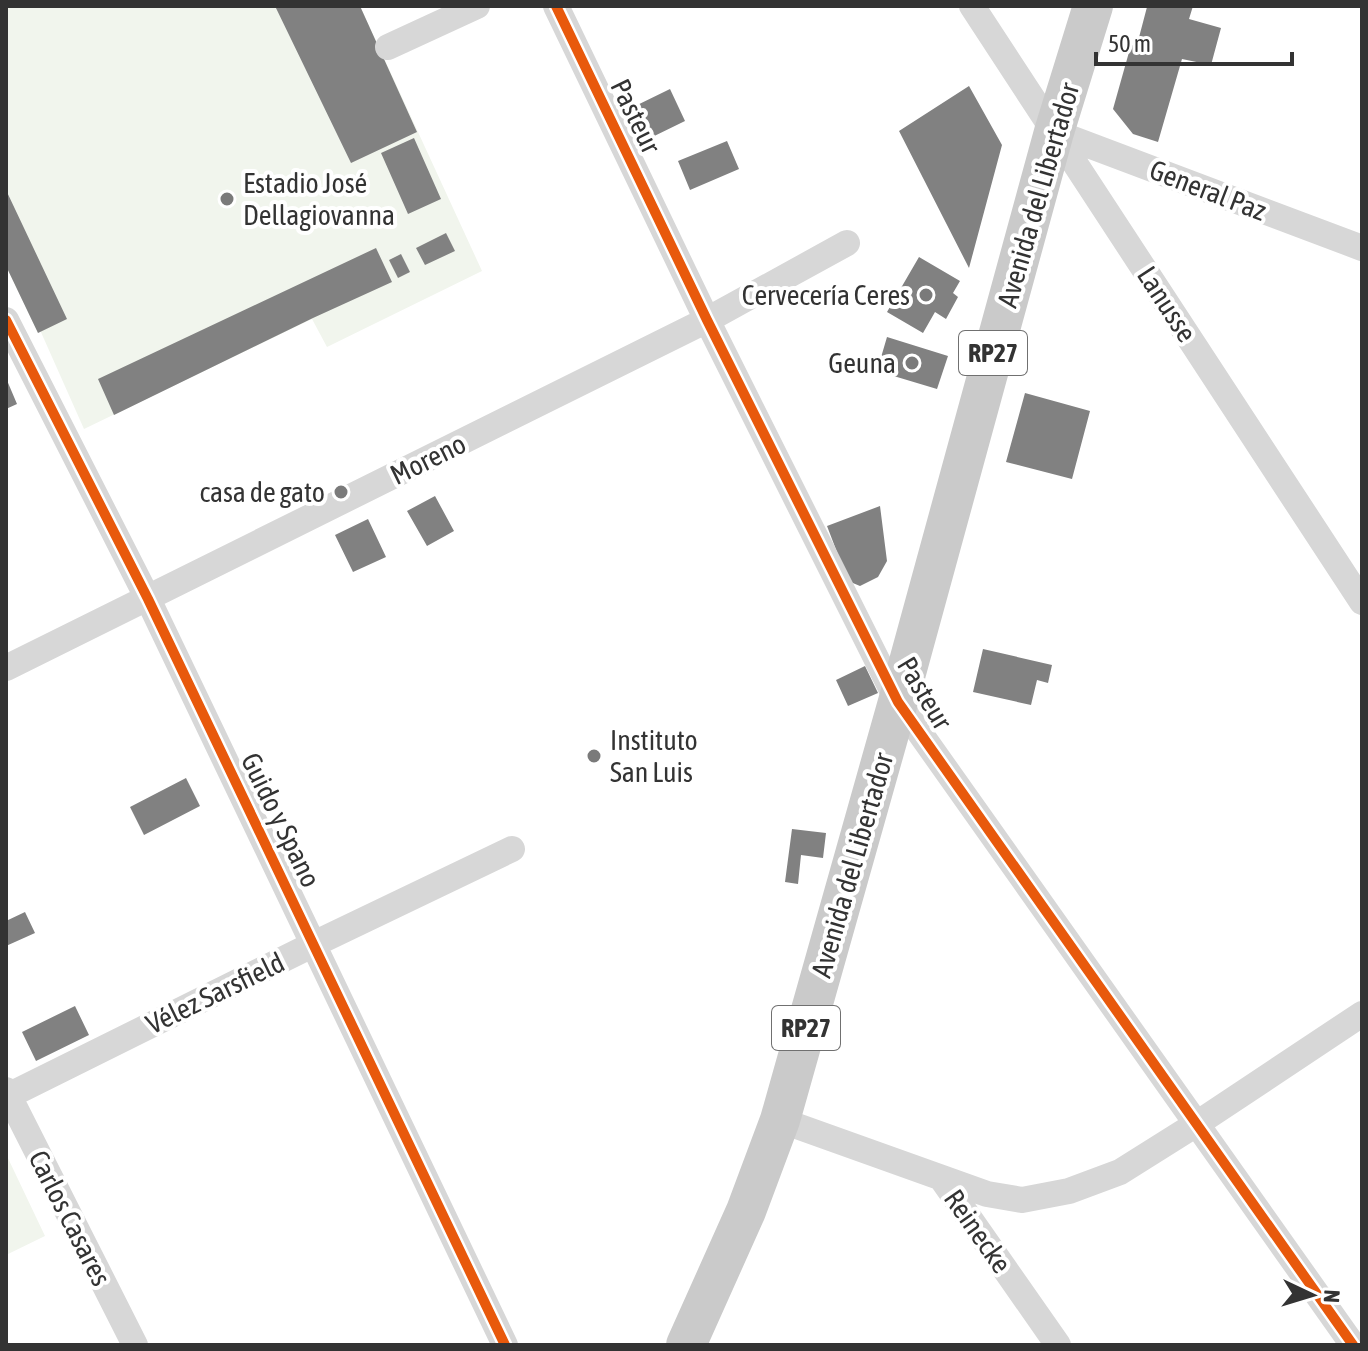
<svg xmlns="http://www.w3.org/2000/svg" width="1368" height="1351" viewBox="0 0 1368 1351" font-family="'Asap Condensed',sans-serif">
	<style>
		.green { fill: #f1f5ed }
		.building { fill: #818181 }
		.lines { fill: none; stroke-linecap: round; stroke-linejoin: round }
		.minor { stroke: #d7d7d7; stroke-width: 26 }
		.primary { stroke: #cacaca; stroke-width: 40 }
		.cycleway-casing { stroke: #fff; stroke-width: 15 }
		.cycleway { stroke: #e8590c; stroke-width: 10 }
		.poi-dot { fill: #7a7a7a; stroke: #fff; stroke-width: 3 }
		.labels { text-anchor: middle; stroke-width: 8; stroke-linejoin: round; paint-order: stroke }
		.shield { fill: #fff; stroke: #707070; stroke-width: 2 }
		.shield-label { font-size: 26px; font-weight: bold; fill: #333 }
		.street-label { font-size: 28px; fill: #333; stroke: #fff }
		.poi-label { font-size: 28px; fill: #333; stroke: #fff; text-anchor: end }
	</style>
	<rect width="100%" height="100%" fill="#fff"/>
	<path class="green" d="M 6,6 L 360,6 L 482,271 L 327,347 L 312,319 L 84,429 L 40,330 L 38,333 L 6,266 Z
		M 6,1154 L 45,1236 L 6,1255 Z"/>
	<path class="building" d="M 275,6 L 360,6 L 417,132 L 351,163 Z
		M 1152,6 L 1193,6 L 1189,19 L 1221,28 L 1211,65 L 1182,59 L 1158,142 L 1133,134 L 1113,109 L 1131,45 L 1145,48 L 1137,45 L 1147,7 L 1151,8 Z
		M 969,86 L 1002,145 L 969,268 L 899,131 Z
		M 670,89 L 685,121 L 642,142 L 627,110 Z
		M 414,138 L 441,199 L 408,214 L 381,153 Z
		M 727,141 L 739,169 L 690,190 L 678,161 Z
		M 6,190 L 67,319 L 38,333 L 6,266 Z
		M 446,233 L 455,251 L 425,265 L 416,248 Z
		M 376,248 L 392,282 L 313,318 L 114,415 L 98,379 Z
		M 401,254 L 410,272 L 398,278 L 389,260 Z
		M 919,257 L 960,281 L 953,293 L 958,297 L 946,319 L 935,312 L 923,333 L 887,312 Z
		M 887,337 L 948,356 L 937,389 L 877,371 Z
		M 6,378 L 17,404 L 6,409 Z
		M 1025,393 L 1090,411 L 1072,479 L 1006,462 Z
		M 435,496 L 454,531 L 427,546 L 407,511 Z
		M 880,506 L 887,561 L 878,577 L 860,586 L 848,581 L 827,526 Z
		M 368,519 L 386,557 L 353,572 L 335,535 Z
		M 983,649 L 1052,665 L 1048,683 L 1037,680 L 1031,705 L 973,692 Z
		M 865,666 L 878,693 L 848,706 L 836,680 Z
		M 186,778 L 200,806 L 144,835 L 130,807 Z
		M 792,829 L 826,833 L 823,858 L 801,855 L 798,884 L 785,882 Z
		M 25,912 L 35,933 L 6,946 L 6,921 Z
		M 75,1006 L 89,1035 L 36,1061 L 22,1032 Z"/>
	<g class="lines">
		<path class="minor" d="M 556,6 L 707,320 L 898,702 L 1353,1345
			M 972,6 L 1362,602
			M 388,47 L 477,6
			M 1054,132 L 1362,248
			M 6,320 L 148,599 L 505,1345
			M 6,668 L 707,320 L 847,243
			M 6,1090 L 135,1345
			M 6,1097 L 314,944 L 512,849
			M 780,1120 L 987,1194 L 1022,1200 L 1069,1191 L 1120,1172 L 1198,1123 L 1362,1014
			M 942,1179 L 1058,1345"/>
		<path class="primary" d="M 686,1345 L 746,1211 L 780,1120 L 898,702 L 1054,132 L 1093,6"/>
		<g class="cycleway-casing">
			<path id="cycleway" d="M 556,6 L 707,320 L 898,702 L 1353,1345
				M 6,320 L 148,599 L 505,1345"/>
		</g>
		<use href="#cycleway" class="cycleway"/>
	</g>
	<g class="poi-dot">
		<circle cx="227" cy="199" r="8"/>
		<circle cx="926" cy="295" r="8"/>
		<circle cx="912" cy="363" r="8"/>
		<circle cx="341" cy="492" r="8"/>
		<circle cx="594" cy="756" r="8"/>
	</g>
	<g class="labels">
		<g class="shield">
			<rect x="959" y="331" width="68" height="44" rx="6"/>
			<rect x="772" y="1006" width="68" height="44" rx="6"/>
		</g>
		<g class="shield-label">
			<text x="993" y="362">RP27</text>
			<text x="806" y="1037">RP27</text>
		</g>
		<g class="street-label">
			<text transform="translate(636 116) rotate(64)" y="10">Pasteur</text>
			<text transform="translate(1208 190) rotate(21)" y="10">General Paz</text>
			<text transform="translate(1038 195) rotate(-74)" y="10">Avenida del Libertador</text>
			<text transform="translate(1167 304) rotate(57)" y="10">Lanusse</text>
			<text transform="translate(428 459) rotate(-26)" y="10">Moreno</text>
			<text transform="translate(925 693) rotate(59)" y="10">Pasteur</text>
			<text transform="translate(281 820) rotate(64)" y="10">Guido y Spano</text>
			<text transform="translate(852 865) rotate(-74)" y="10">Avenida del Libertador</text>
			<text transform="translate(215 993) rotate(-26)" y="10">Vélez Sarsfield</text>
			<text transform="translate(70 1218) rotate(63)" y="10">Carlos Casares</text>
			<text transform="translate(978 1231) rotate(55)" y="10">Reinecke</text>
		</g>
		<g class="poi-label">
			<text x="243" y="193" text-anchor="start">Estadio José<tspan x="243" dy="32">Dellagiovanna</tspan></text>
			<text x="910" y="305">Cervecería Ceres</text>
			<text x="896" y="373">Geuna</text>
			<text x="325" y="502">casa de gato</text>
			<text x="610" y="750" text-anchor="start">Instituto<tspan x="610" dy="32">San Luis</tspan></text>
		</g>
	</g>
	<rect width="1368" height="1351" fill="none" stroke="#333333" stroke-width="16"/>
	<g transform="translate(1312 1295) rotate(94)" stroke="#ffffff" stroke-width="6" paint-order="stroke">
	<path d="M0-6L14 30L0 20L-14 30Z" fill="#333333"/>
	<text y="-12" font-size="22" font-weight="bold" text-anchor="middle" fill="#333333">N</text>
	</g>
	<path d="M1096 52v12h196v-12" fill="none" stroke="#333333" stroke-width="4"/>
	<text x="1108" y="52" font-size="24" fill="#333333" stroke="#ffffff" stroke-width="6" paint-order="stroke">50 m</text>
</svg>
